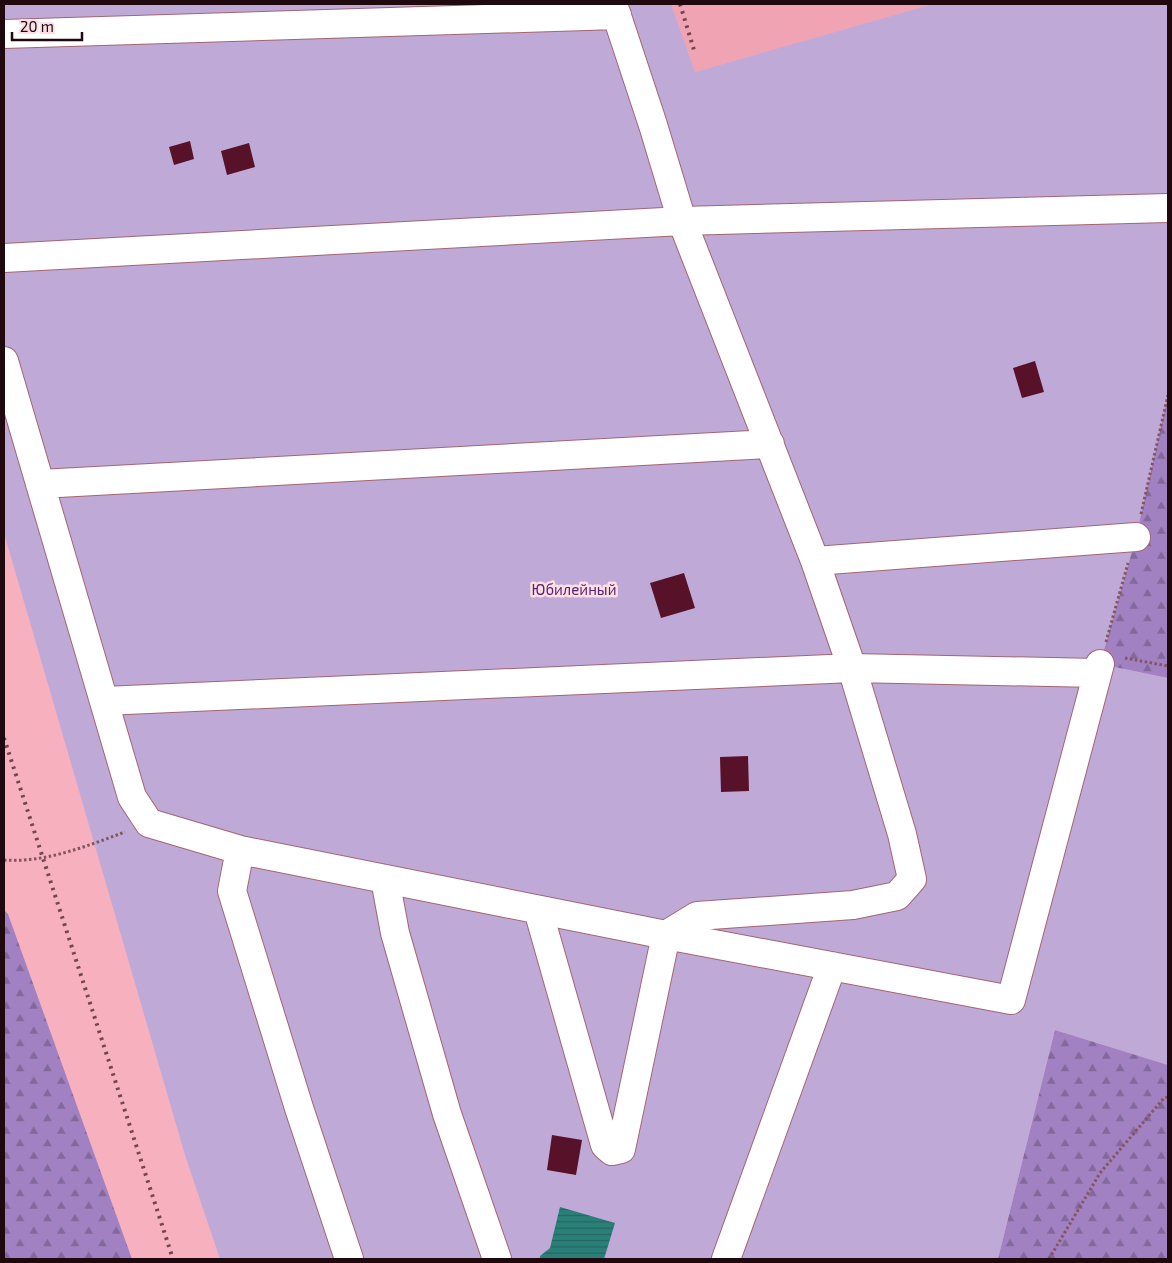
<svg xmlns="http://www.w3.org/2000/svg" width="1172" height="1263" viewBox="0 0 1172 1263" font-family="'Exo 2',sans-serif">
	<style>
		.built { fill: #f0a3b3 }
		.green { fill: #bfa9d7 }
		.forest { fill: url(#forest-firs) }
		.water { fill: url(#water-rules) }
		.building { fill: #571128 }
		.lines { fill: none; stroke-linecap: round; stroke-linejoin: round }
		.minor-casing { stroke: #a46572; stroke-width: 30 }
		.path { stroke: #82555f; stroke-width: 3; stroke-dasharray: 2.5 2.5; stroke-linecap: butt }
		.minor { stroke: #fff; stroke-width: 28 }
		.rail { stroke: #704750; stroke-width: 4; stroke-dasharray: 2.5 5; stroke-linecap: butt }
		.labels { text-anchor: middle; stroke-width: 5; stroke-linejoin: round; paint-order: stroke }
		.park-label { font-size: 15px; fill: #522675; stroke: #fcdee3 }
	</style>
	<defs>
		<pattern id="forest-firs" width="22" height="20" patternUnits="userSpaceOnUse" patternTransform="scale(1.25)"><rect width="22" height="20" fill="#a181c2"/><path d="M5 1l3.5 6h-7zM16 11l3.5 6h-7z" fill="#83689c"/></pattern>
		<pattern id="water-rules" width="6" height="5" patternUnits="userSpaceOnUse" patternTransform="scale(1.25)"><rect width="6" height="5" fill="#2a8078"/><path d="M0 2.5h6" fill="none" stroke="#236761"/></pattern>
	</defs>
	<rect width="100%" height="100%" fill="#f6b0be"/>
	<path class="built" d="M 671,4 L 933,4 L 695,72 Z"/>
	<path class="green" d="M 4,4 L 671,4 L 695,72 L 933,4 L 1168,4 L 1168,395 L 1136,537 L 1100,664 L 1168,678 L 1168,1065 L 1055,1030 L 998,1259 L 220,1259 L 185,1155 L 4,533 Z"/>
	<path class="forest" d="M 1168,395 L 1168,678 L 1100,664 L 1136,537 Z
		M 4,910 L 8,914 L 132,1259 L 4,1259 Z
		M 1055,1030 L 1168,1065 L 1168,1259 L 998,1259 Z"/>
	<path class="water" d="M 560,1207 L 615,1223 L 604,1259 L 540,1259 L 540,1256 L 550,1248 Z"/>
	<path class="building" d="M 190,141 L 194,159 L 174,165 L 169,147 Z
		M 249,143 L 255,167 L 227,175 L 221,151 Z
		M 1035,361 L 1044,392 L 1022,398 L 1013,368 Z
		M 684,573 L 695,608 L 661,618 L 650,583 Z
		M 748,756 L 749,791 L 721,792 L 720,757 Z
		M 552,1135 L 582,1140 L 576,1175 L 547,1170 Z"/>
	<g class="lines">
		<g class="minor-casing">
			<path id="minor" d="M 4,34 L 617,15
				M 4,258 L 682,221 L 1168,208
				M 4,361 L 132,797 L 149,823 L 240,850 L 666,935 L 1011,1000 L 1100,664
				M 40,484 L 770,444
				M 815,561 L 1136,537
				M 104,701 L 852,668 L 1097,673
				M 240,850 L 232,891 L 299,1108 L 349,1259
				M 385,879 L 395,933 L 447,1114 L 497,1259
				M 538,910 L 605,1145 L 612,1151 L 621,1149 L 666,935 L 697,916 L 853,905 L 897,896 L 912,879 L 902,834 L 852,668 L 815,561 L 682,221 L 653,125 L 613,4
				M 726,1259 L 832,966"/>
		</g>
		<path class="path" d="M 1141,514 L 1168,395
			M 1106,642 L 1128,563
			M 1125,658 L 1168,666
			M 4,860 C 45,863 87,846 125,832
			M 1049,1259 L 1100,1173 L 1164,1098 L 1168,1097"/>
		<use href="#minor" class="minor"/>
		<path class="rail" d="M 680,4 L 694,50
			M 4,738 L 173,1259"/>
	</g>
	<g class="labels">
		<g class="park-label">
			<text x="574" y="595">Юбилейный</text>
		</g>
	</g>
	<rect width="1172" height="1263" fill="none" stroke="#1f080e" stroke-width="10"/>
	<path d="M12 32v8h70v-8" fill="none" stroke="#1f080e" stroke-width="2.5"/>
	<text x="20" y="32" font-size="15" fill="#1f080e" stroke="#fcdee3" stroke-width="4" paint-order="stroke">20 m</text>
</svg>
